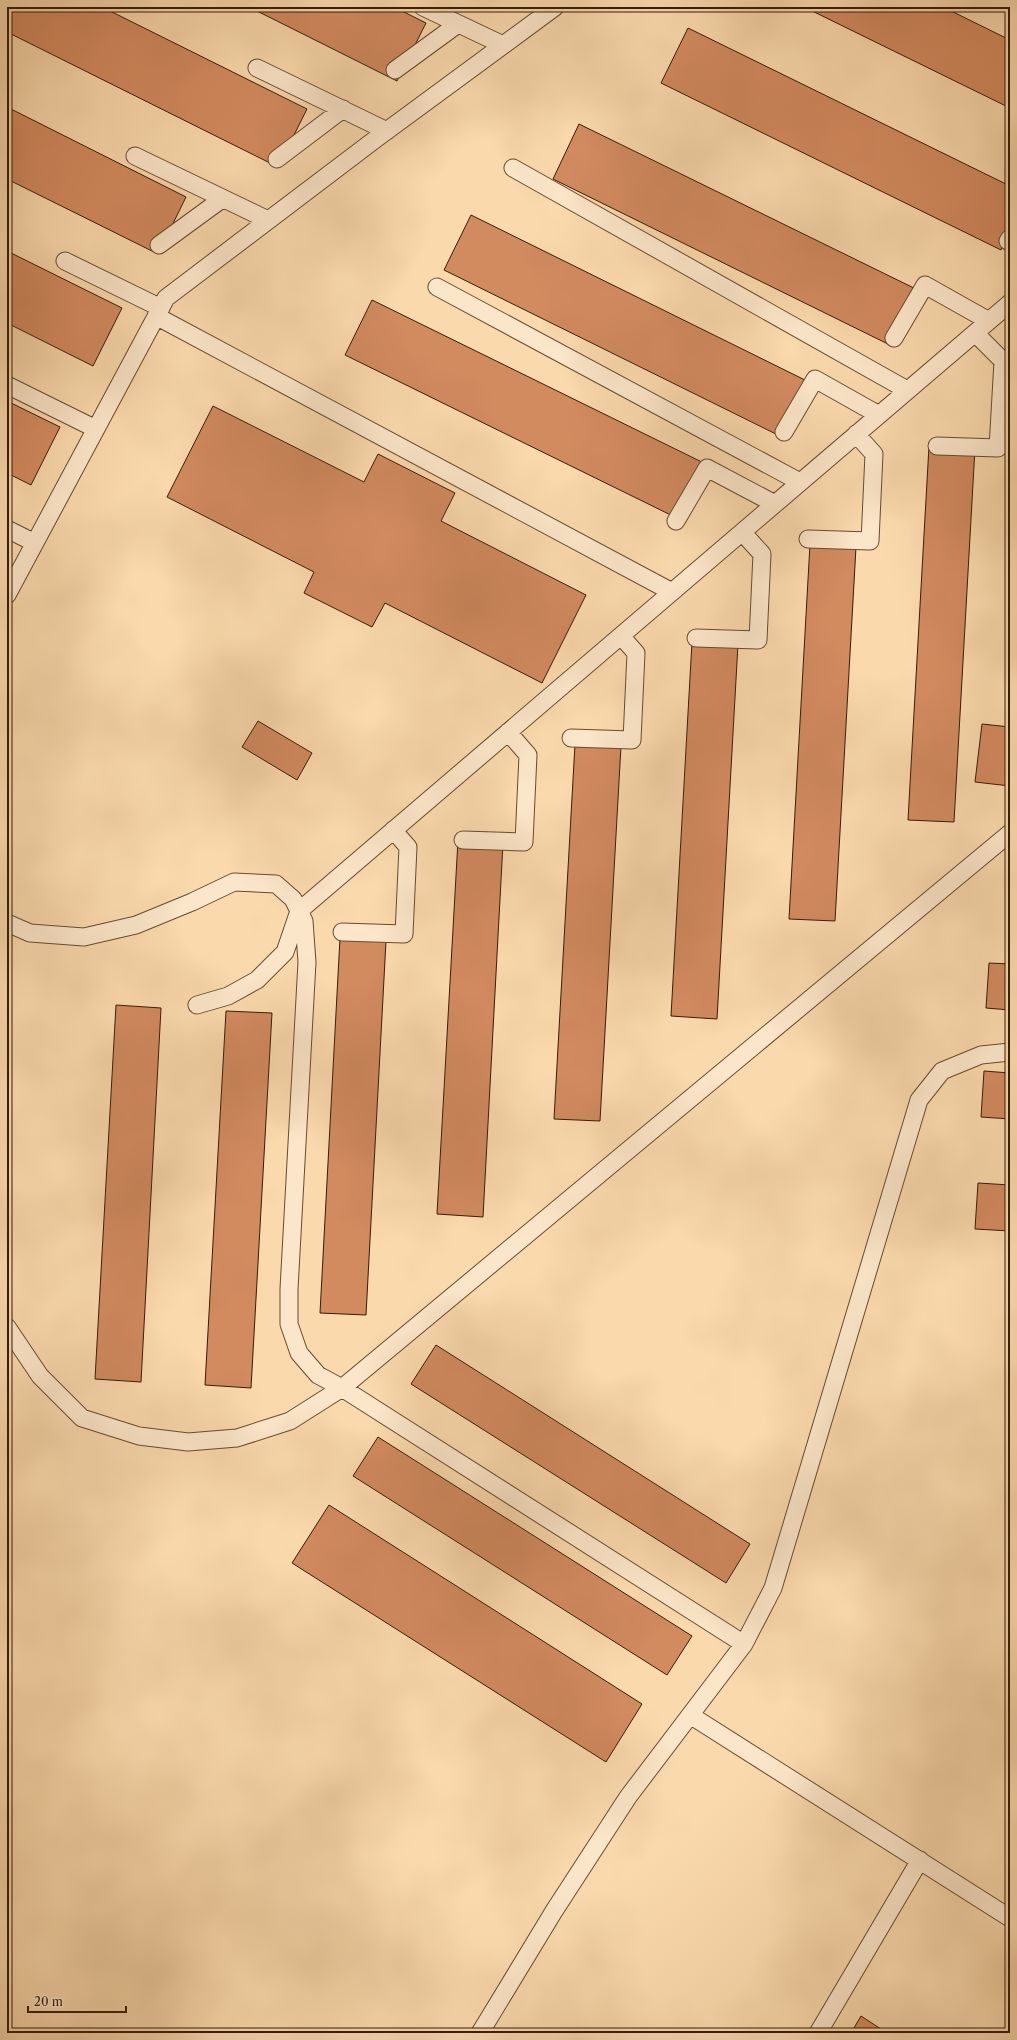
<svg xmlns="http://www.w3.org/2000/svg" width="1017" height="2040" viewBox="0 0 1017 2040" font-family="'Libre Caslon Text',serif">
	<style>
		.building { fill: #d28a5f; stroke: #351c05 }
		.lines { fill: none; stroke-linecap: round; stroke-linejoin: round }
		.service-casing { stroke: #664b2f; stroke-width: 19 }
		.service { stroke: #fce6c9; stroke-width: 17 }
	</style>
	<rect width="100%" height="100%" fill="#fad9ac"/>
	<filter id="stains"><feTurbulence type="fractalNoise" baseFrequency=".005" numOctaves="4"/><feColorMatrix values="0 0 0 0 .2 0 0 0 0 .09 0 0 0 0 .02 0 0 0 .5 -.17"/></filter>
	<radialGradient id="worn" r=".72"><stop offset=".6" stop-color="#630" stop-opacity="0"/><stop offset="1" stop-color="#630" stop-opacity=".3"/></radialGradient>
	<path class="building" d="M 7,7 L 102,7 L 307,109 L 278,167 L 7,32 Z
		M 249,7 L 394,7 L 426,23 L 397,81 Z
		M 804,7 L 943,7 L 1010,40 L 1010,108 Z
		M 688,28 L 1010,186 L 1010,232 L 1001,250 L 661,83 Z
		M 7,107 L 186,197 L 158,254 L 7,179 Z
		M 579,124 L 920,291 L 892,346 L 553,179 Z
		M 471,215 L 811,383 L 784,438 L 444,270 Z
		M 7,251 L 122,308 L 93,366 L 7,323 Z
		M 372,300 L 712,467 L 685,522 L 345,355 Z
		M 7,401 L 60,427 L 31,485 L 7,473 Z
		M 213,406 L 364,482 L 378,454 L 455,493 L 441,521 L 586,595 L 542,683 L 385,603 L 372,627 L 304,593 L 314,572 L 167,497 Z
		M 929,446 L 975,448 L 954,822 L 908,820 Z
		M 810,544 L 856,547 L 835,921 L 789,919 Z
		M 692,642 L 738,644 L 717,1019 L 671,1016 Z
		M 258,721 L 312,753 L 297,780 L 242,747 Z
		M 982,724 L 1010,727 L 1010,786 L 975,782 Z
		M 575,744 L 621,746 L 600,1121 L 554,1119 Z
		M 458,840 L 503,843 L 483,1217 L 437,1214 Z
		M 340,938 L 386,941 L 366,1315 L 320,1313 Z
		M 989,963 L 1010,964 L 1010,1010 L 986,1008 Z
		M 116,1005 L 161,1008 L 141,1382 L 95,1379 Z
		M 226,1011 L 272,1013 L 251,1388 L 205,1385 Z
		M 984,1071 L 1010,1073 L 1010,1119 L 981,1117 Z
		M 978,1183 L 1010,1185 L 1010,1231 L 975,1229 Z
		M 436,1345 L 750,1544 L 726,1583 L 411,1384 Z
		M 378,1437 L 692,1636 L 667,1675 L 353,1476 Z
		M 329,1505 L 642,1704 L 606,1762 L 292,1563 Z
		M 861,2016 L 887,2033 L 851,2033 Z"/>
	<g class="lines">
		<g class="service-casing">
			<path id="service" d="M 423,7 L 503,45
				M 257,68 L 387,131
				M 395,70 L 458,24
				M 135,156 L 268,220
				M 277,159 L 343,109
				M 513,168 L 907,390
				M 1008,241 L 1010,238
				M 159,245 L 222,199
				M 65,261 L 161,308
				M 437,287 L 800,482
				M 156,316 L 672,592
				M 894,338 L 925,285 L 989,321
				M 7,385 L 96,429
				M 784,432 L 815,379 L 879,415
				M 937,446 L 998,448 L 1003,361 L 975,333
				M 676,521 L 707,468 L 775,504
				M 7,529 L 35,543
				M 808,539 L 870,541 L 874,454 L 856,434
				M 7,595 L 166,298 L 377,138 L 555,7
				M 696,638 L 758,640 L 762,554 L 742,532
				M 571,738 L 632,740 L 636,653 L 621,636
				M 463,840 L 524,842 L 528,755 L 508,732
				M 7,923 L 30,933 L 84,937 L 136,925 L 192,902 L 234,882 L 276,884 L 293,899 L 304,921 L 307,962 L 289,1289 L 289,1324 L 299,1353 L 318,1375 L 342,1388 L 744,1644
				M 342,932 L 404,934 L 408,847 L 393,830
				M 197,1005 L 228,996 L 257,980 L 285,952 L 299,911 L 1010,303
				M 7,1327 L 40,1376 L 82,1418 L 139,1436 L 188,1442 L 237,1438 L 290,1421 L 342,1388 L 1010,833
				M 690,1715 L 1010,1918
				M 480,2033 L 554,1911 L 628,1797 L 744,1644 L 773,1588 L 919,1100 L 942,1071 L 981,1055 L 1010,1052
				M 818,2033 L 920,1860"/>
		</g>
		<use href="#service" class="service"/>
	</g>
	<rect width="1017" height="2040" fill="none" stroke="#fad9ac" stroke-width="24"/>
	<rect x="8" y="8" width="1001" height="2024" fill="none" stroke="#351c05" stroke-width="2"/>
	<rect x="12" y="12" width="993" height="2016" fill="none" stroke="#351c05"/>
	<path d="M28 2006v6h98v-6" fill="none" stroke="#351c05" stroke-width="2"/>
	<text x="34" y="2006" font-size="12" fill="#351c05" stroke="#fce6c9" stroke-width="3" paint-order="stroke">20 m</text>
	<rect width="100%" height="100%" filter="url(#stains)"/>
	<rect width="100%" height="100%" fill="url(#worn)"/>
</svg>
